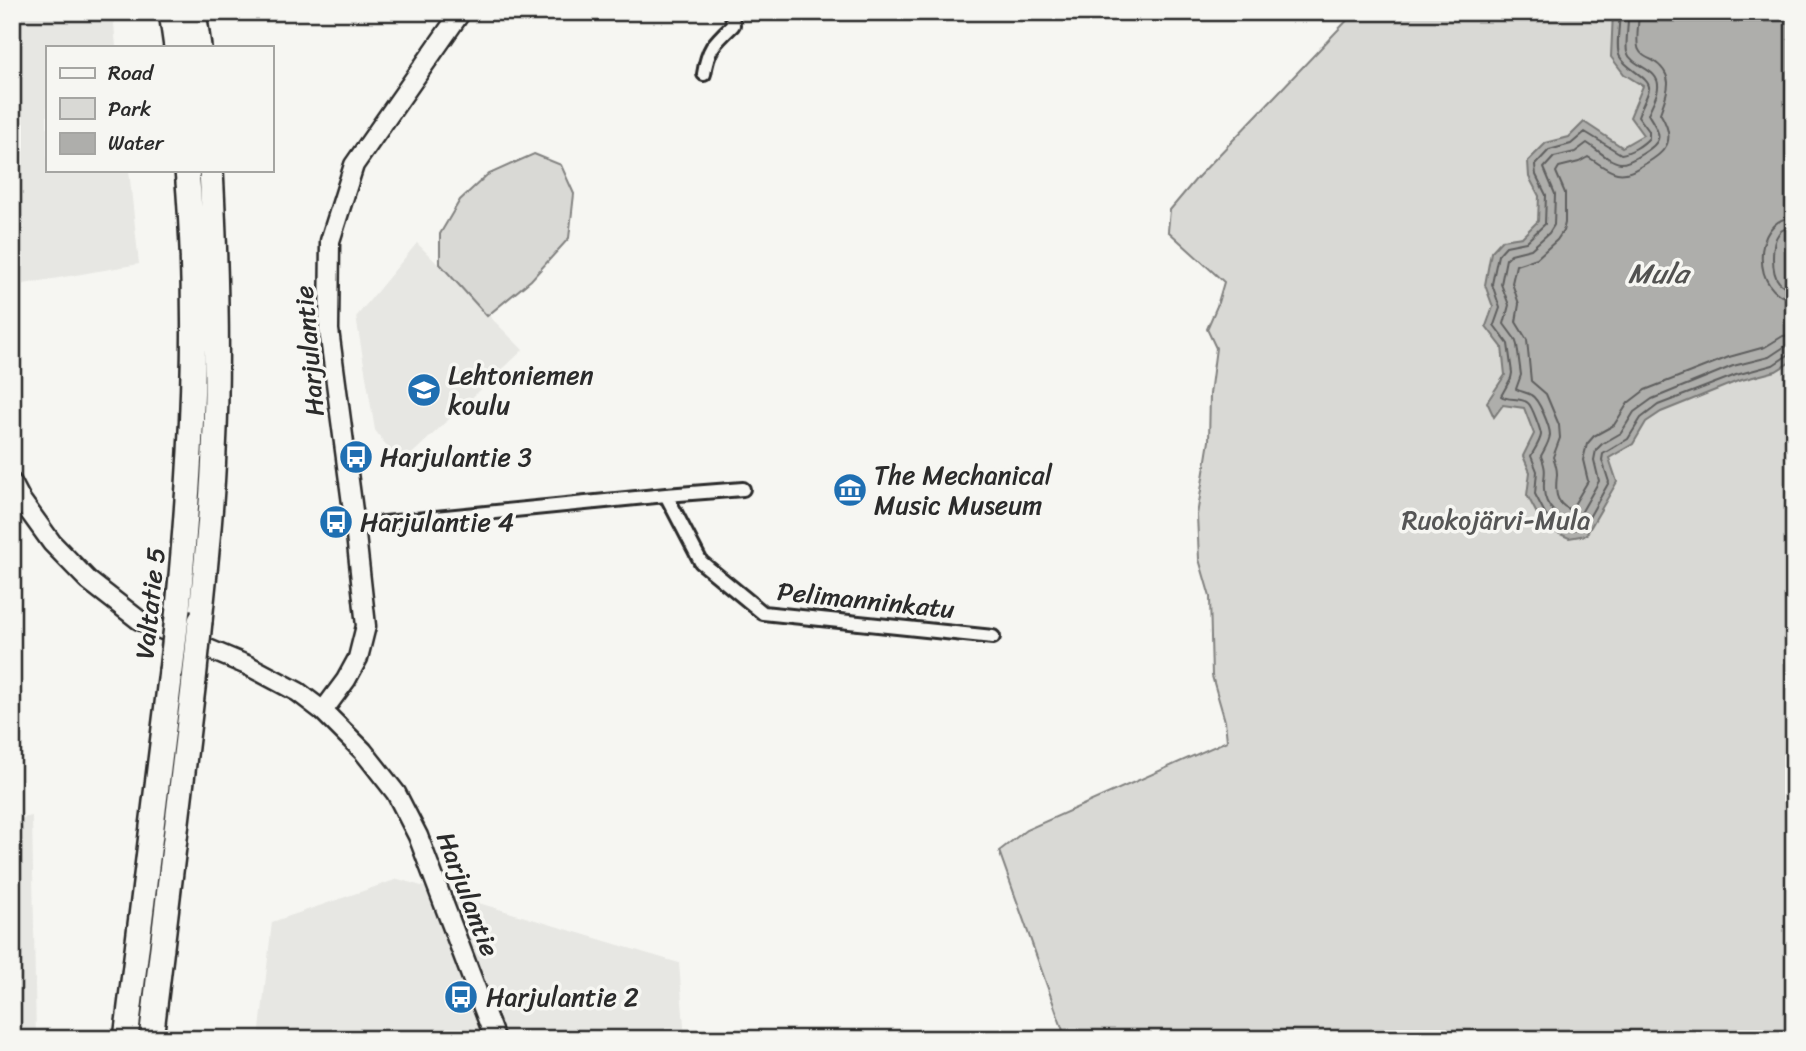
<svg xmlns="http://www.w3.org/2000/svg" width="1806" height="1051" viewBox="0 0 1806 1051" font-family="Sriracha,sans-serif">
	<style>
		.built { fill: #e7e7e3 }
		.green { fill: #d9d9d5; stroke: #828280; stroke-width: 2 }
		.water { fill: #aeaeab; stroke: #7a7a78; stroke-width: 2 }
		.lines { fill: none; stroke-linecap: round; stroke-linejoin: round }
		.shore { stroke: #5f5f5e; stroke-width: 2 }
		.street-casing { stroke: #2b2b2b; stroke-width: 18 }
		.secondary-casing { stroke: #2b2b2b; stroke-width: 23 }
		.highway-casing { stroke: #2b2b2b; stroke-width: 28 }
		.street { stroke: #f6f6f2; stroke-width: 12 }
		.secondary { stroke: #f6f6f2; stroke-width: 18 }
		.highway { stroke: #f6f6f2; stroke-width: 23 }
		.highway-bridge-casing { stroke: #2b2b2b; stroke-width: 28; stroke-linecap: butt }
		.highway-bridge { stroke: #f6f6f2; stroke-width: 23 }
		.labels { text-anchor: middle; stroke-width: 7; stroke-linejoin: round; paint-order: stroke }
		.street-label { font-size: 26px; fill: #2b2b2b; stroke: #f6f6f2 }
		.poi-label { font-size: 26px; fill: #2b2b2b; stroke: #f6f6f2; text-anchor: start }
		.park-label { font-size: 26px; fill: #565656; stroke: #f6f6f2 }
		.water-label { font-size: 28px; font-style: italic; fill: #525251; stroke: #f6f6f2 }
	</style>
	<rect width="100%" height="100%" fill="#f6f6f2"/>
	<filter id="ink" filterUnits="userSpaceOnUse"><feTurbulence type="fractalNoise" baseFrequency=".0143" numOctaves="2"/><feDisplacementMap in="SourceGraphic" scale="14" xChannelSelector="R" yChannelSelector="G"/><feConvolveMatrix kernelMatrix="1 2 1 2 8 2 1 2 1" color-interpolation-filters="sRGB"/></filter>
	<g filter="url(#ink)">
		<path class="built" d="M 12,12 L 113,12 L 116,47 L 47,47 L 47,170 L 129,170 L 139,264 L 12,286 Z
			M 417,243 L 523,350 L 400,465 L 375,430 L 356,317 Z
			M 32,816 L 36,1039 L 12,1039 L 12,820 Z
			M 398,879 L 679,963 L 685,1039 L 259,1039 L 272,922 Z"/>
		<path class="green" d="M 1355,12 L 1794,12 L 1794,1039 L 1066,1039 L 999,851 L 1026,830 L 1227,741 L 1225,721 L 1212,676 L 1210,597 L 1199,559 L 1197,515 L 1209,441 L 1210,394 L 1216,348 L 1207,329 L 1217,306 L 1224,282 L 1168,231 L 1170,210 L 1196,179 Z
			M 534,154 L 561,165 L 574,194 L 569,238 L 531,280 L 487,316 L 440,264 L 440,234 L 460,200 L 487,175 Z"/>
		<path class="water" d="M 1613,12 L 1794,12 L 1794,232 L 1788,254 L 1794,301 L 1794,357 L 1792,361 L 1776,371 L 1738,381 L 1661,412 L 1646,422 L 1633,444 L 1609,458 L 1617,482 L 1586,535 L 1569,538 L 1544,527 L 1527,495 L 1530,472 L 1523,456 L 1534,434 L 1524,408 L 1503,405 L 1494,417 L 1487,402 L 1505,375 L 1502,347 L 1486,326 L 1493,307 L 1485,285 L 1491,252 L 1502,240 L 1522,237 L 1538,221 L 1539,196 L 1529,177 L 1528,161 L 1546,143 L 1569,137 L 1584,122 L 1622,147 L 1643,135 L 1630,117 L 1643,86 L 1624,74 L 1611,57 Z"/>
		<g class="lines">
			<path class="shore" d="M 1620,12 C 1620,23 1615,49 1620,57 C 1626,69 1651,78 1649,89 C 1647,98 1641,107 1638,116 L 1649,131 L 1649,138 C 1643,145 1630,153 1621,154 L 1585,132 L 1571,144 L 1549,150 L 1535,165 L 1536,175 L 1546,195 L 1545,224 L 1526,242 L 1506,246 L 1498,255 L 1492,284 L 1500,308 L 1494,325 L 1508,344 L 1512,373 L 1511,378 L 1501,396 C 1508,401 1521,397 1528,403 C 1532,406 1541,431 1541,435 C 1540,442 1534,450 1531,456 L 1537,471 L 1535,494 L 1549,521 L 1570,530 L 1583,528 L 1609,482 L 1602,460 L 1603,454 L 1628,439 L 1641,418 L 1658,405 L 1736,375 L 1773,365 L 1788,355 L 1794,354
				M 1628,12 C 1629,22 1625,44 1627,52 C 1632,68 1660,68 1658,88 C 1657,97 1651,106 1648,114 C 1660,134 1666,140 1642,154 C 1635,158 1629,163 1621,163 C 1609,162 1597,149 1587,143 L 1575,152 L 1554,157 L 1544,168 L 1555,194 L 1554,225 L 1549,233 L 1531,249 L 1511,254 L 1506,259 L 1501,284 L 1509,305 L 1504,324 L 1515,339 L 1517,345 L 1521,375 L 1516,389 C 1521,392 1526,392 1531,395 C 1539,399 1550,427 1550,435 C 1549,443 1544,450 1541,456 C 1548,474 1543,473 1544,489 C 1544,505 1561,525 1577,520 L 1599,481 L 1594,460 L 1596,450 L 1602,444 L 1621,433 L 1634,412 L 1652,399 L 1733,366 L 1769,357 L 1784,347 L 1794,345
				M 1639,12 C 1639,21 1635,44 1639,50 C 1641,55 1647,58 1652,60 C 1676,75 1668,91 1660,113 C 1676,139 1669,151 1643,165 C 1635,170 1627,175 1617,173 C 1607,171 1597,162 1588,157 L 1579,162 L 1559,167 L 1556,172 L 1565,193 L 1565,223 L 1563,231 L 1557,240 L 1537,258 L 1516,265 L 1512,283 L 1519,304 L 1516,322 L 1527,340 L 1531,381 L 1546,394 L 1559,425 L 1560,438 L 1553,457 C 1555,462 1557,467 1557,474 C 1556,487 1553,502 1569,509 L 1572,508 L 1588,481 L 1583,460 L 1587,444 L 1594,436 L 1614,425 L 1628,403 L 1645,390 L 1729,357 L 1765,347 L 1783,336 L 1794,335
				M 1794,217 C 1751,218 1751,297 1794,299
				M 1794,227 C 1788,228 1783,228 1779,233 C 1771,243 1771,273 1779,282 C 1783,287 1788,288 1794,288"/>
			<g class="street-casing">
				<path id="street" d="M 704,74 C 708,48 714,43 733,25 L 732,12
					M 666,495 L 701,562 L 763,613 L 993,637
					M 355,526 L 666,495 L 743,489"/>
			</g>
			<g class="secondary-casing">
				<path id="secondary" d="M 12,483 L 21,500 L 52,543 L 89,581 L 139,620 L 249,666 L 298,692 L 323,711 L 363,751 L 396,793 L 418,836 L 495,1039
					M 323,711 L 346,680 L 358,658 L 366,626 L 355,526 L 329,330 L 330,241 L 354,165 L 461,12"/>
			</g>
			<g class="highway-casing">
				<path id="highway" d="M 171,12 L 176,47
					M 194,12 L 199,47
					M 178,608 C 192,463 200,316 187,170
					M 200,621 C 206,564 212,508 214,451 C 219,358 216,263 211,170
					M 126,1039 L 171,671
					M 151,1039 L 194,680"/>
			</g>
			<use href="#street" class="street"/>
			<use href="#secondary" class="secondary"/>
			<use href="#highway" class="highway"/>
			<g class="highway-bridge-casing">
				<path id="highway-bridge" d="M 171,671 L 178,608
					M 194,680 L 200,621"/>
			</g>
			<use href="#highway-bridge" class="highway-bridge"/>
		</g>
	</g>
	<defs>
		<g id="school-disc" transform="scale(1.75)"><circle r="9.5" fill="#1f6fb2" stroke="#f6f6f2"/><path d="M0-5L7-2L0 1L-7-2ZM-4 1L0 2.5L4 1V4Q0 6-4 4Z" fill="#fff"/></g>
		<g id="bus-disc" transform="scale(1.75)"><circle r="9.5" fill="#1f6fb2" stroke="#f6f6f2"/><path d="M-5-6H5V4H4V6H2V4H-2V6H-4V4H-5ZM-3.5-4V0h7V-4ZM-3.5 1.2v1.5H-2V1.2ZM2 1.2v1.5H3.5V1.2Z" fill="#fff"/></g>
		<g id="museum-disc" transform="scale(1.75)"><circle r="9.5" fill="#1f6fb2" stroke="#f6f6f2"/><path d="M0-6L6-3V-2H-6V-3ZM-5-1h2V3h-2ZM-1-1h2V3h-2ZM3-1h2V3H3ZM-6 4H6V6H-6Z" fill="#fff"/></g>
	</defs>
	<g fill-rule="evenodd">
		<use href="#school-disc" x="424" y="390"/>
		<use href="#bus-disc" x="356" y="457"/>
		<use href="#museum-disc" x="850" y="490"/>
		<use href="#bus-disc" x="336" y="522"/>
		<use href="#bus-disc" x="461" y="997"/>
	</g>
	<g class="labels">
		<g class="street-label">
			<text transform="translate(309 351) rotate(-95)" y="9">Harjulantie</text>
			<text transform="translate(866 600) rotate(6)" y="9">Pelimanninkatu</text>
			<text transform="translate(150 603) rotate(-84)" y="9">Valtatie 5</text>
			<text transform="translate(468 894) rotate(69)" y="9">Harjulantie</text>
		</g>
		<g class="poi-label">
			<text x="448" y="384">Lehtoniemen<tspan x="448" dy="30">koulu</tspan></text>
			<text x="380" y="466">Harjulantie 3</text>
			<text x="874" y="484">The Mechanical<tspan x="874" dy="30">Music Museum</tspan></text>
			<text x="360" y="531">Harjulantie 4</text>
			<text x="486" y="1006">Harjulantie 2</text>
		</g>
		<g class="park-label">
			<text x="1496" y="529">Ruokojärvi-Mula</text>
		</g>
		<g class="water-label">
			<text x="1658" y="283">Mula</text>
		</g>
	</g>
	<rect width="1806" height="1051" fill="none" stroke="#f6f6f2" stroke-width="42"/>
	<rect x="21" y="21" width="1764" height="1009" fill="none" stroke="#2b2b2b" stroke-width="2.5" filter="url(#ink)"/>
	<rect x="46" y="46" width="228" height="126" fill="#f6f6f2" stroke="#a5a5a2" stroke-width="2"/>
	<rect x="60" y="68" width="35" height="10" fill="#f6f6f2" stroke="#a5a5a2" stroke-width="2"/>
	<text x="108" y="80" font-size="21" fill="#2b2b2b">Road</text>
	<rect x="60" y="98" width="35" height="21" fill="#d9d9d5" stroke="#a5a5a2" stroke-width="2"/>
	<text x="108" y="116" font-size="21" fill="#2b2b2b">Park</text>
	<rect x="60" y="133" width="35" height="21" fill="#aeaeab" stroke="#a5a5a2" stroke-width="2"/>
	<text x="108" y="150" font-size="21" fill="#2b2b2b">Water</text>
</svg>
